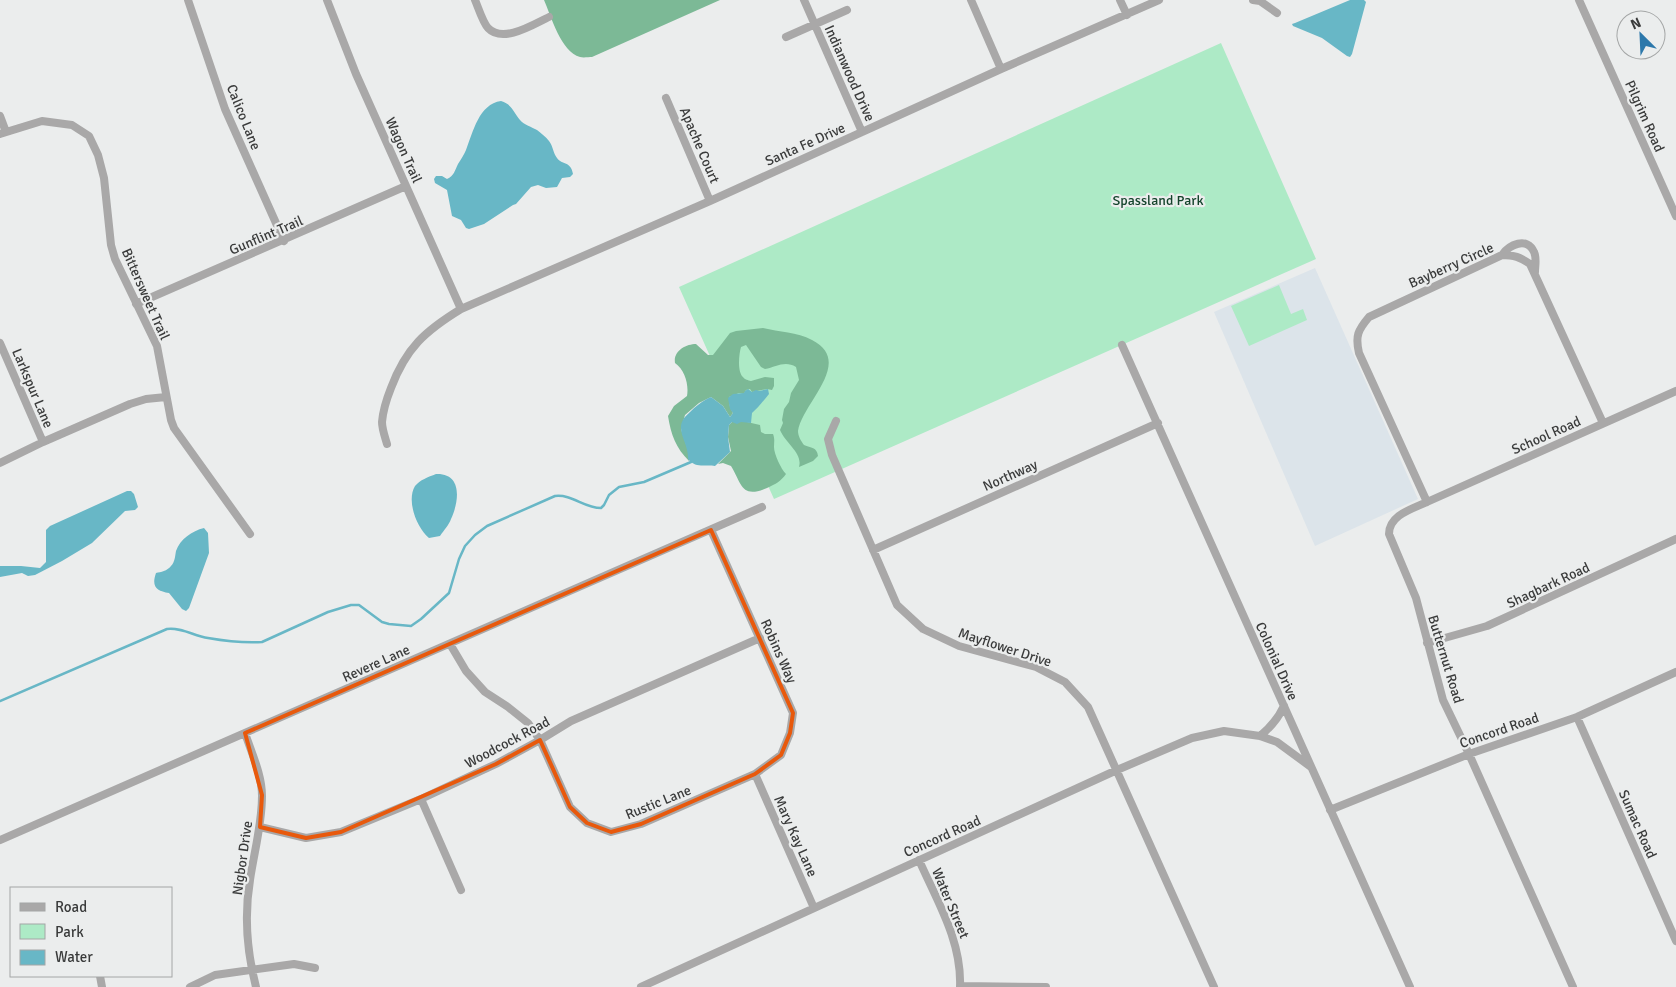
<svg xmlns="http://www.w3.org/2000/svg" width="1676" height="987" viewBox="0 0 1676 987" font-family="Signika,sans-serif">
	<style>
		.built { fill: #dce4ea }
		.green { fill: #adeac6 }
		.forest { fill: #7cb996 }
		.water { fill: #68b7c6 }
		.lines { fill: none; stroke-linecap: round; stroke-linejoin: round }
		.stream { stroke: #68b7c6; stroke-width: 2.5 }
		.minor { stroke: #a9a8a8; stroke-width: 8 }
		.marked { fill: none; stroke: #e8590c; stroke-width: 4; stroke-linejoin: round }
		.labels { text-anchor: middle; stroke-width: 4.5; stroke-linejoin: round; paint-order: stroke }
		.street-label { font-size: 14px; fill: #3a3b3b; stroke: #ebeded }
		.park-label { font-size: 14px; fill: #14442c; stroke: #ebeded }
	</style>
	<rect width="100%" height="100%" fill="#ebeded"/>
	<path class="built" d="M 1315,268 L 1418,499 L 1315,546 L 1214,312 Z"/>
	<path class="green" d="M 1221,43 L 1316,259 L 774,499 L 679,287 Z
		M 1279,285 L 1291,314 L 1303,309 L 1307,320 L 1249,346 L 1231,306 Z"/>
	<path class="forest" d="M 544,0 L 720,0 L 592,57 C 589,57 583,58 580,57 C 561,52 551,16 544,0 Z
		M 763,328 C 779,332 797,332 812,340 C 855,362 802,403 798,431 C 798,436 801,441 804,445 C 811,448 817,447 818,456 L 813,461 L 799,467 C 803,453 786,444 780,430 L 783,423 L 782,420 L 784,409 L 789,402 L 791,393 L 799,380 L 796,367 C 785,360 776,367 765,369 L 761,367 L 746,345 L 741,347 C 739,354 737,371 743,377 C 745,380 748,380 751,381 L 765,377 L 774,378 L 774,386 L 772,390 L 767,389 L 752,392 L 750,389 L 746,390 L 744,394 L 739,393 L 729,397 L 730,407 L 733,413 L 730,417 L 723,406 L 711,397 L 699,403 L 685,415 L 681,429 L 689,453 L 689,461 C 676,448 671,435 668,416 L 674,406 L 687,396 C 689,385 685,370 675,363 C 673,351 686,344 696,344 L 708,355 L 713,355 L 730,333 L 736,331 Z
		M 732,422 L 747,422 L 760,425 L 761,432 L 765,434 L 773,434 C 775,439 774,442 774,447 C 774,454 781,469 786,474 C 781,481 776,484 767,488 C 741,499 742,484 731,466 L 723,463 L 718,464 L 731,451 L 728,437 L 729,425 Z"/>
	<path class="water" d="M 1350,0 L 1364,0 L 1366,2 L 1352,54 L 1350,57 L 1347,56 L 1322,38 L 1293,26 L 1292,24 L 1295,23 Z
		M 501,101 C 512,104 514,113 520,120 C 524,125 532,127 537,130 C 541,133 546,137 549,141 C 553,146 553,153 557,158 C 562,165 571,161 573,174 L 570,177 L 562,178 L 557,187 L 546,188 L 538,185 L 531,187 L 516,204 L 513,205 L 484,224 L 469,229 L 466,228 L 461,220 L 452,216 L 447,190 L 435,183 L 434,179 L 436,176 L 442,176 L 447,179 C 454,176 455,170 458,164 C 461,159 464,155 466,150 C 473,132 479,104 501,101 Z
		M 748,389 L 752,392 L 756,390 L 759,391 L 768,389 L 769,394 C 764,400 758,408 752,413 L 751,423 L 741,422 L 737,424 L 732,422 L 729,425 L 728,437 L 730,452 L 715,466 C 705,464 696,469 688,459 C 689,441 671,428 689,413 C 696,406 702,401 711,397 L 723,406 L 730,417 L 733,413 L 730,409 L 728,398 L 733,394 L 744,393 L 745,391 Z
		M 436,474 C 463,473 459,502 451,519 C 449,525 444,530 440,536 L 429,538 C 417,528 406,501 415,486 C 420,480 428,477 436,474 Z
		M 127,491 L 131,491 L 134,494 L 138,507 L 135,510 L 125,511 L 92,543 L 62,561 L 35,575 L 28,576 L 22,573 L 0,577 L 0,566 L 21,566 L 40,568 L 46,562 L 46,530 L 50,526 Z
		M 204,528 L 208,533 L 209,553 L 189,608 L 186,611 L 182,609 L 169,593 C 157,591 151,587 156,573 C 161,572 167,571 171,566 C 175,562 175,556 176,551 C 180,539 192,531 204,528 Z"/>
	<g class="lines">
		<path class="stream" d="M 0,701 L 167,629 C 181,627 194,636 208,638 C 225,641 245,643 262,642 L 328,612 L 351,605 L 359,605 L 382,622 L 389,624 L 411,626 L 421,619 L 449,593 L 459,559 L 465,546 L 475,535 L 487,526 L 555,496 C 572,494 584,508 601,508 L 604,505 L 609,495 L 619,487 L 644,482 L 691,462"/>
		<path class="minor" d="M 188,0 L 225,109 L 284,241
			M 327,0 L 356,74 L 461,309
			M 475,0 C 478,7 483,23 488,28 C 503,44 534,24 549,17
			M 804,0 L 862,132
			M 971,0 L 1001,69
			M 1120,0 L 1127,15
			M 1253,0 L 1260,1 L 1277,13
			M 1579,0 L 1676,216
			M 786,37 L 847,10
			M 666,98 L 710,201
			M 0,116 L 6,132
			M 0,134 L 42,121 L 72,125 L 89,136 L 98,155 L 104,178 L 111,245 L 115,259 L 157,346 L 171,420 L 174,428 L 250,534
			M 1502,255 C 1509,245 1527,236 1534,252 C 1537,258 1535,265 1535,272
			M 136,304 L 406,186
			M 0,343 L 43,442
			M 1122,345 L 1410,987
			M 836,421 L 828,439 L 832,455 L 897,605 L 923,629 L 959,646 L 1036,667 L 1065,682 L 1088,707 L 1214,987
			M 387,444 C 385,437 382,429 382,422 C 383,410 387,398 391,388 C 406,348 425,331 461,309 L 710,201 L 1001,69 L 1159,0
			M 0,463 L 43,442 L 130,404 L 146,399 L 166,397
			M 1427,502 L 1359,353 C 1355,336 1358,330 1369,317 L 1502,255 C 1514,255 1520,257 1530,264 L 1603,423
			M 873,550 L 1158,423
			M 1427,643 L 1487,626 L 1676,539
			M 450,644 L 466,671 L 485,692 L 508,707 L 528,723 L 540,740 L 570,807 L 587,823 L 611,832 L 641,824 L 755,774 L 781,755 L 790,733 L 793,713 L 711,530
			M 1577,717 L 1676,941
			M 245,733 C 252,754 262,775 262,796 C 262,825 254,852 250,880 C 244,916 247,952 256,987
			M 1260,736 C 1271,727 1278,719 1284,706
			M 755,774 L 814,908
			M 421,799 L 461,890
			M 1330,810 L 1469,754 L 1577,717 L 1676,672
			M 260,827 L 306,838 L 341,832 L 421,799 L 496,764 L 540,740 L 571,721 L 760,638
			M 0,840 L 762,507
			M 919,860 C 937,901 962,941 960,987
			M 100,976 L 102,987
			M 961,986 L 1046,987
			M 190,987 L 215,975 L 294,964 L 315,968
			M 641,987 L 1117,770 L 1192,738 L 1224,731 L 1260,736 L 1277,742 L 1311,767
			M 1573,987 L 1469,754 L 1443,700 L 1416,598 L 1389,534 C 1389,515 1412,509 1427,502 L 1676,391"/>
	</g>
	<path class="marked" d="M 711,530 L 793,713 L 790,733 L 781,755 L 755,774 L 641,824 L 611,832 L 587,823 L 570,807 L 540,740 L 496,764 L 341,832 L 306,838 L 260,827 L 262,795 L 245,733 Z"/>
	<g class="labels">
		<g class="street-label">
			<text transform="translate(850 73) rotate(66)" y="5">Indianwood Drive</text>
			<text transform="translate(1645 116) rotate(66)" y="5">Pilgrim Road</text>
			<text transform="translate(244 117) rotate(68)" y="5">Calico Lane</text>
			<text transform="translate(805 144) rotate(-24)" y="5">Santa Fe Drive</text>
			<text transform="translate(700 145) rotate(67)" y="5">Apache Court</text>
			<text transform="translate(404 150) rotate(66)" y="5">Wagon Trail</text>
			<text transform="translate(266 235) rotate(-23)" y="5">Gunflint Trail</text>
			<text transform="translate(1451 265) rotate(-24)" y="5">Bayberry Circle</text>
			<text transform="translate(146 294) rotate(66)" y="5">Bittersweet Trail</text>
			<text transform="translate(33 388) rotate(67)" y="5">Larkspur Lane</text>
			<text transform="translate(1546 435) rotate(-24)" y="5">School Road</text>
			<text transform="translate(1010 475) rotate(-24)" y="5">Northway</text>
			<text transform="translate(1548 585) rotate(-25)" y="5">Shagbark Road</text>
			<text transform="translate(1005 647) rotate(18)" y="5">Mayflower Drive</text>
			<text transform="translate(779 651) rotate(66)" y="5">Robins Way</text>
			<text transform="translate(1446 659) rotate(73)" y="5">Butternut Road</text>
			<text transform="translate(1277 661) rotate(66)" y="5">Colonial Drive</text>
			<text transform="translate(376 663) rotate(-24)" y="5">Revere Lane</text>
			<text transform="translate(1499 730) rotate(-19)" y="5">Concord Road</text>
			<text transform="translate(507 742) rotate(-28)" y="5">Woodcock Road</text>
			<text transform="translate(658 802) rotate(-22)" y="5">Rustic Lane</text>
			<text transform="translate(1638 824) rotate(66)" y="5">Sumac Road</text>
			<text transform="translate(796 836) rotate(66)" y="5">Mary Kay Lane</text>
			<text transform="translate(942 836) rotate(-24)" y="5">Concord Road</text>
			<text transform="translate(242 858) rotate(-82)" y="5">Nigbor Drive</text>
			<text transform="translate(951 903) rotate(67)" y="5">Water Street</text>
		</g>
		<g class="park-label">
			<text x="1158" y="205">Spassland Park</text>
		</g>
	</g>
	<rect x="10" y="887" width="162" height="90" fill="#ebeded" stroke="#a4a6a6"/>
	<rect x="20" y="903" width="25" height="8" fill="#a9a8a8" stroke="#a4a6a6"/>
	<text x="55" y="912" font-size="15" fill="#3a3b3b">Road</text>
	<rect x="20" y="924" width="25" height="15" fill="#adeac6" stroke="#a4a6a6"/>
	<text x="55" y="937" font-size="15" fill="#3a3b3b">Park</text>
	<rect x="20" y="950" width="25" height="15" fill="#68b7c6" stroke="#a4a6a6"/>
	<text x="55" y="962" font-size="15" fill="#3a3b3b">Water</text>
	<g transform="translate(1641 35) rotate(336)"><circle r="24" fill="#ebeded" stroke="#a4a6a6"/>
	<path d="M0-4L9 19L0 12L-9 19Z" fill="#2c78ab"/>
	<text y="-8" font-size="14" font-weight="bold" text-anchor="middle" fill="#3a3b3b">N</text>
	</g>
</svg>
